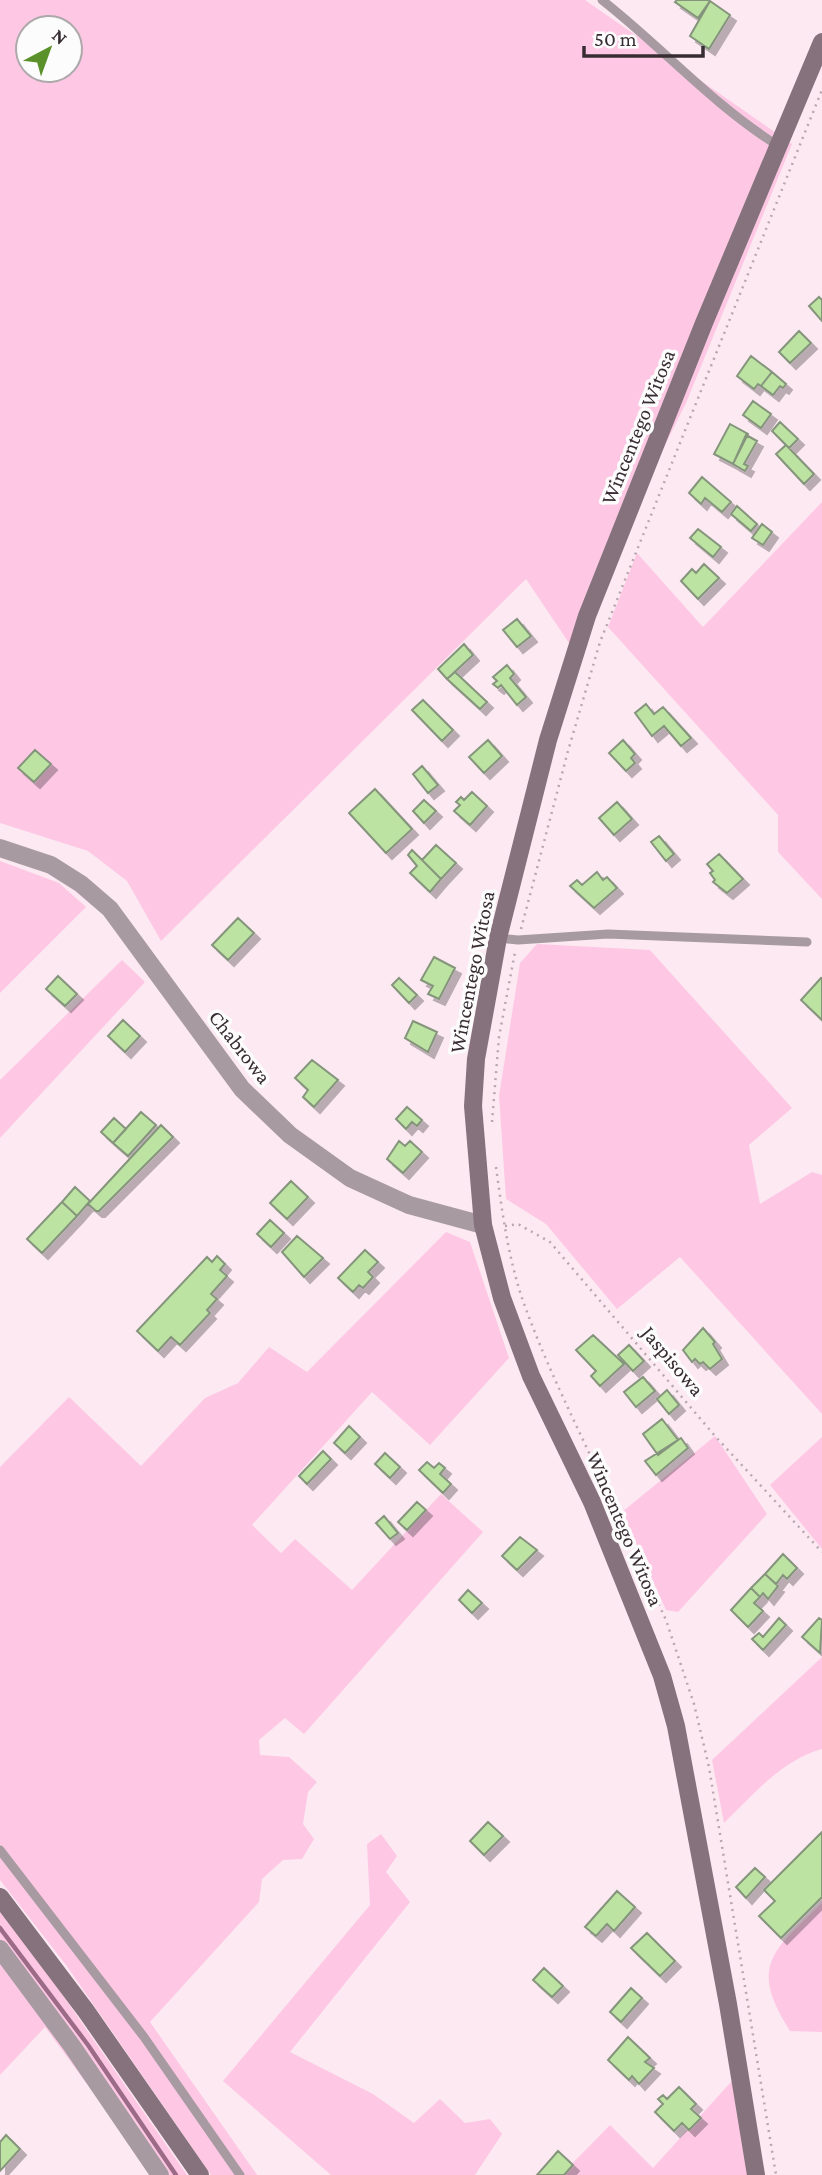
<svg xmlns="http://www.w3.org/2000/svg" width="822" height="2175" viewBox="0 0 822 2175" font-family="'Crimson Pro',serif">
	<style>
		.green { fill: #fec8e5; fill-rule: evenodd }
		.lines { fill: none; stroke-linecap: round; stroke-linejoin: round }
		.stream { stroke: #9c6b87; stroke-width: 4.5 }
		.building { fill: #bde3a3; stroke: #85957c; stroke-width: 2; filter: url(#shadow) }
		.path { stroke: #b8a7af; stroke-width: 2.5; stroke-dasharray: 2 5; stroke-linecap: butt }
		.lane { stroke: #a79aa1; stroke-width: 9 }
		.street { stroke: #a79aa1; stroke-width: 18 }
		.secondary { stroke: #85727c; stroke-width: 18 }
		.labels { text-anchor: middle; stroke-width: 7; stroke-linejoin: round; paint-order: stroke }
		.street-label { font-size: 21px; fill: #372c32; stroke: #fcfcfc }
	</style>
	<defs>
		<filter id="shadow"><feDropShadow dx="6" dy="6" stdDeviation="0" flood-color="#0004"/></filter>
	</defs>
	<rect width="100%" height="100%" fill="#fce9f2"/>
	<path class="green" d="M 0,0 L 585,0 L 792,144 L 686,403 L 618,539 L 587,616 L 569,643 L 526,579 L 161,941 L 127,881 L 88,851 L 0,823 ZM 28,28 L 70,28 L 70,70 L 28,70 Z
		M 822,502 L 822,899 L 778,852 L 778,815 L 608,627 L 637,553 L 703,627 Z
		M 0,861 L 59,883 L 86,907 L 0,993 Z
		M 537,944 L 650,950 L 792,1108 L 749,1145 L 760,1204 L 812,1172 L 822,1175 L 822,1414 L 680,1257 L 617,1309 L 546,1224 L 506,1199 L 499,1096 L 520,963 Z
		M 122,960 L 145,982 L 0,1138 L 0,1080 Z
		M 446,1232 L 470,1242 L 509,1358 L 430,1445 L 372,1392 L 252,1525 L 281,1553 L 295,1539 L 352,1590 L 441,1494 L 483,1532 L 304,1734 L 285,1718 L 259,1740 L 260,1755 L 289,1757 L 317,1782 L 308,1792 L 303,1824 L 314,1839 L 302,1859 L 283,1860 L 262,1879 L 259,1902 L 150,2022 L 257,2175 L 211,2175 L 66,1965 L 0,1880 L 0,1467 L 69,1397 L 141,1466 L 205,1398 L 238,1383 L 269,1347 L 307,1372 Z
		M 715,1436 L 767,1514 L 678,1612 L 666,1610 L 622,1512 Z
		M 822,1437 L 822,1549 L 770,1485 Z
		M 822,1657 L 822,1749 C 782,1760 754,1794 724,1823 L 712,1760 Z
		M 381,1834 L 397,1856 L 386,1872 L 410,1902 L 290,2052 L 373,2094 L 414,2123 L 440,2099 L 465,2123 L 490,2119 L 502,2134 L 475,2175 L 331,2175 L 223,2081 L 370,1905 L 367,1844 Z
		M 822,1903 L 822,2032 L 790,2031 C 748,1965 773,1951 822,1903 Z
		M 0,1912 L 42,1965 L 187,2175 L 169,2175 L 133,2119 L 118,2126 L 45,2027 L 0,2075 Z
		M 740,2072 L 756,2175 L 561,2175 L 610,2125 L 653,2168 Z"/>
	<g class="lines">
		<path class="stream" d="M 0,1928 L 88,2045 L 176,2175"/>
	</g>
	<path class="building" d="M 677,0 L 708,0 L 710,1 L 698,18 L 675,2 Z
		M 710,1 L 730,15 L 709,49 L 690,36 Z
		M 819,297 L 822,300 L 822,321 L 809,306 Z
		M 799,331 L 811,343 L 790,363 L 779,352 Z
		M 751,356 L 772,372 L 761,386 L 758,384 L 754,389 L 737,376 Z
		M 772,372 L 786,384 L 783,388 L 780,386 L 773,395 L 761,386 Z
		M 753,401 L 771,414 L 761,428 L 743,415 Z
		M 780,422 L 798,439 L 789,448 L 772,431 Z
		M 730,424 L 748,434 L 733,464 L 714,454 Z
		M 746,435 L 757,441 L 744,464 L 748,466 L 745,471 L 733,464 Z
		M 786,445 L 814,474 L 804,484 L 776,454 Z
		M 702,477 L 731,502 L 722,512 L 705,498 L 701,504 L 689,493 Z
		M 737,506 L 757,524 L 751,531 L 731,514 Z
		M 762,524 L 772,532 L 763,545 L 752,538 Z
		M 698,529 L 721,547 L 713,557 L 690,538 Z
		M 704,564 L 719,578 L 698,599 L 681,581 L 692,569 L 696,573 Z
		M 517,619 L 531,636 L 517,647 L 503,630 Z
		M 464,644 L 473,655 L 447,679 L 438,669 Z
		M 507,665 L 514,674 L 510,678 L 526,697 L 517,705 L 501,685 L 498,688 L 493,684 L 497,681 L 493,677 Z
		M 455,672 L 487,702 L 480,709 L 447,679 Z
		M 423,700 L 453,730 L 442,741 L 412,710 Z
		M 646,704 L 654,714 L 663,707 L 691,738 L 681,746 L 664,726 L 652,736 L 635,713 Z
		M 488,740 L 502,756 L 484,773 L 469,757 Z
		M 623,740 L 635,754 L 631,758 L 635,763 L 626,771 L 609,753 Z
		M 35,750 L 51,764 L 34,782 L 18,768 Z
		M 422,766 L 438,785 L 428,793 L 413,774 Z
		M 375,789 L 412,829 L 386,853 L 349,813 Z
		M 472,792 L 487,806 L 470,825 L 454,811 L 460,805 L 456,802 L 461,797 L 464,800 Z
		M 424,800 L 436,811 L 424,823 L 413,811 Z
		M 617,802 L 632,819 L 614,835 L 599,818 Z
		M 659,836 L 674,854 L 666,861 L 651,842 Z
		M 436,845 L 456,863 L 441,879 L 422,860 Z
		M 412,850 L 441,879 L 430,892 L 410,873 L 417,866 L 408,855 Z
		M 719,854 L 743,879 L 727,893 L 713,882 L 715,880 L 710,873 L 713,871 L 707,864 Z
		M 597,872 L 603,880 L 607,877 L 617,888 L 594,908 L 570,886 L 577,880 L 582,885 Z
		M 238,918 L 254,933 L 228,960 L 212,945 Z
		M 434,957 L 455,968 L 439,999 L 428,994 L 433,986 L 421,980 Z
		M 58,976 L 77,994 L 65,1006 L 46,989 Z
		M 399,978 L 417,995 L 409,1003 L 392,985 Z
		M 821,978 L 822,979 L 822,1020 L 801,1000 Z
		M 123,1020 L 140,1036 L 125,1052 L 108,1036 Z
		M 413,1021 L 437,1032 L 428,1052 L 405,1038 Z
		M 312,1060 L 338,1080 L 314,1107 L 303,1097 L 308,1090 L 295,1078 Z
		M 407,1107 L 422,1120 L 417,1126 L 412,1122 L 406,1129 L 396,1119 Z
		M 141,1112 L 156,1125 L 128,1156 L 113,1143 Z
		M 114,1118 L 126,1129 L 113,1143 L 101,1132 Z
		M 161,1125 L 173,1137 L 99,1211 L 96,1211 L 88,1204 Z
		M 399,1141 L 405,1146 L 410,1141 L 422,1152 L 403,1173 L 387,1159 Z
		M 291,1181 L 308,1197 L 287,1219 L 270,1203 Z
		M 75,1187 L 90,1201 L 77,1216 L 62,1202 Z
		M 62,1202 L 77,1216 L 42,1253 L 27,1239 Z
		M 270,1220 L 284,1233 L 271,1247 L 257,1234 Z
		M 297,1236 L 323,1258 L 304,1277 L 282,1252 Z
		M 365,1250 L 378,1262 L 368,1272 L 373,1277 L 363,1288 L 359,1285 L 353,1292 L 338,1278 Z
		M 217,1256 L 225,1264 L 220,1270 L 227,1276 L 211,1294 L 217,1299 L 207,1310 L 210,1313 L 180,1345 L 171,1337 L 158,1351 L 137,1331 L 207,1257 L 212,1262 Z
		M 703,1328 L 715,1342 L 713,1344 L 722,1359 L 710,1369 L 703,1362 L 700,1364 L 695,1359 L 692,1362 L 683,1350 Z
		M 593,1335 L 624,1364 L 600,1386 L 591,1376 L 596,1371 L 576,1350 Z
		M 629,1345 L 644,1361 L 633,1371 L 618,1355 Z
		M 643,1377 L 655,1391 L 636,1407 L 624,1392 Z
		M 667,1390 L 679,1405 L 669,1414 L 657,1399 Z
		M 662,1419 L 678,1440 L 658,1455 L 643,1434 Z
		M 349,1426 L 360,1437 L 345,1453 L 334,1443 Z
		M 681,1438 L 688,1448 L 656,1475 L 645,1461 Z
		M 323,1451 L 331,1459 L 307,1484 L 299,1476 Z
		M 385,1453 L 400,1467 L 390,1478 L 375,1464 Z
		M 427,1462 L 434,1468 L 439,1463 L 445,1468 L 440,1474 L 451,1484 L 443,1493 L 419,1470 Z
		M 417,1502 L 426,1510 L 407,1530 L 398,1522 Z
		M 384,1516 L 398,1533 L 390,1539 L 376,1523 Z
		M 520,1537 L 537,1550 L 517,1570 L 502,1556 Z
		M 783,1554 L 797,1568 L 787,1579 L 783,1575 L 776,1584 L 765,1574 Z
		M 765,1574 L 778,1586 L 768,1599 L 763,1593 L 760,1597 L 751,1588 Z
		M 751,1588 L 760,1597 L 754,1603 L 763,1611 L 748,1627 L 731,1610 Z
		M 468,1590 L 482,1603 L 472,1613 L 459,1600 Z
		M 779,1618 L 786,1625 L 763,1650 L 752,1639 L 759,1633 L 763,1637 Z
		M 819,1618 L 822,1620 L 820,1653 L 802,1637 Z
		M 488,1822 L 503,1836 L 484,1855 L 470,1841 Z
		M 822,1832 L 822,1897 L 781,1938 L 759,1916 L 775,1901 L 764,1890 Z
		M 755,1868 L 765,1877 L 746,1898 L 736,1887 Z
		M 617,1891 L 635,1907 L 614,1931 L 607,1924 L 596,1936 L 585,1927 Z
		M 647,1933 L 675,1961 L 660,1976 L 631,1948 Z
		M 544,1968 L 563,1986 L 552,1997 L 533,1980 Z
		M 631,1988 L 642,1998 L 621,2022 L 610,2012 Z
		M 628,2037 L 650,2058 L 645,2062 L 654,2068 L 639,2084 L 632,2076 L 629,2080 L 608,2060 Z
		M 679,2087 L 696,2104 L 691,2109 L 701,2118 L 689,2130 L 682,2123 L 674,2131 L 655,2112 L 663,2104 L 658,2099 L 663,2095 L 667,2099 Z
		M 6,2135 L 20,2149 L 0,2171 L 0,2142 Z
		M 558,2151 L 573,2165 L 564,2175 L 537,2175 Z"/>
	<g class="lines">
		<path class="path" d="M 521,929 L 568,751 L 600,642 L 822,90
			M 492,1122 L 499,1037 L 515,952
			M 496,1167 C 502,1211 508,1256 522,1298 C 543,1358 572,1416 599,1474
			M 505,1226 L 518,1224 L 550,1242 L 715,1436 L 822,1552
			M 612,1502 L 666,1620 L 694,1704 L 709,1767 L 776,2175"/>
		<path class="lane" d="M 602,0 C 662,47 713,105 777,145
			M 498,938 L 518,940 L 608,934 L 807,942
			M 0,1850 L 144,2037 L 240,2175"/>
		<path class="street" d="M 0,848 L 51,865 L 81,884 L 110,909 L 242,1089 L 290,1135 L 350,1178 L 409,1205 L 483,1225
			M 0,1949 L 72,2046 L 160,2175"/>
		<path class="secondary" d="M 0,1897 L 86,2011 L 200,2175
			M 756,2175 L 728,2004 L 676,1726 L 662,1676 L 592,1502 L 531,1376 L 502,1298 L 483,1225 L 473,1106 L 476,1059 L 498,938 L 548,740 L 587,616 L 704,323 L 822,42"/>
	</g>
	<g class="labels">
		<g class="street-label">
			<text transform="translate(638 427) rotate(-68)" y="7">Wincentego Witosa</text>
			<text transform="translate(472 972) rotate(-79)" y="7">Wincentego Witosa</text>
			<text transform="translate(240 1047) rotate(52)" y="7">Chabrowa</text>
			<text transform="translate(673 1361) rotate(50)" y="7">Jaspisowa</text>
			<text transform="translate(625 1529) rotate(67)" y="7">Wincentego Witosa</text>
		</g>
	</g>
	<g transform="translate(49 49) rotate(41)"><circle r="33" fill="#fcfcfc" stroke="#ada9ab" stroke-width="2"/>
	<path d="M0-5L12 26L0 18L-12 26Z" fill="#5b912b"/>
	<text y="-10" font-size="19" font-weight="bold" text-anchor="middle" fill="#372c32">N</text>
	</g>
	<path d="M584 46v10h119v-10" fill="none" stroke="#372c32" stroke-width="3.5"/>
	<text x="594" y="46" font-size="21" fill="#372c32" stroke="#fcfcfc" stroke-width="5" paint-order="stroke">50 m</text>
</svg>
